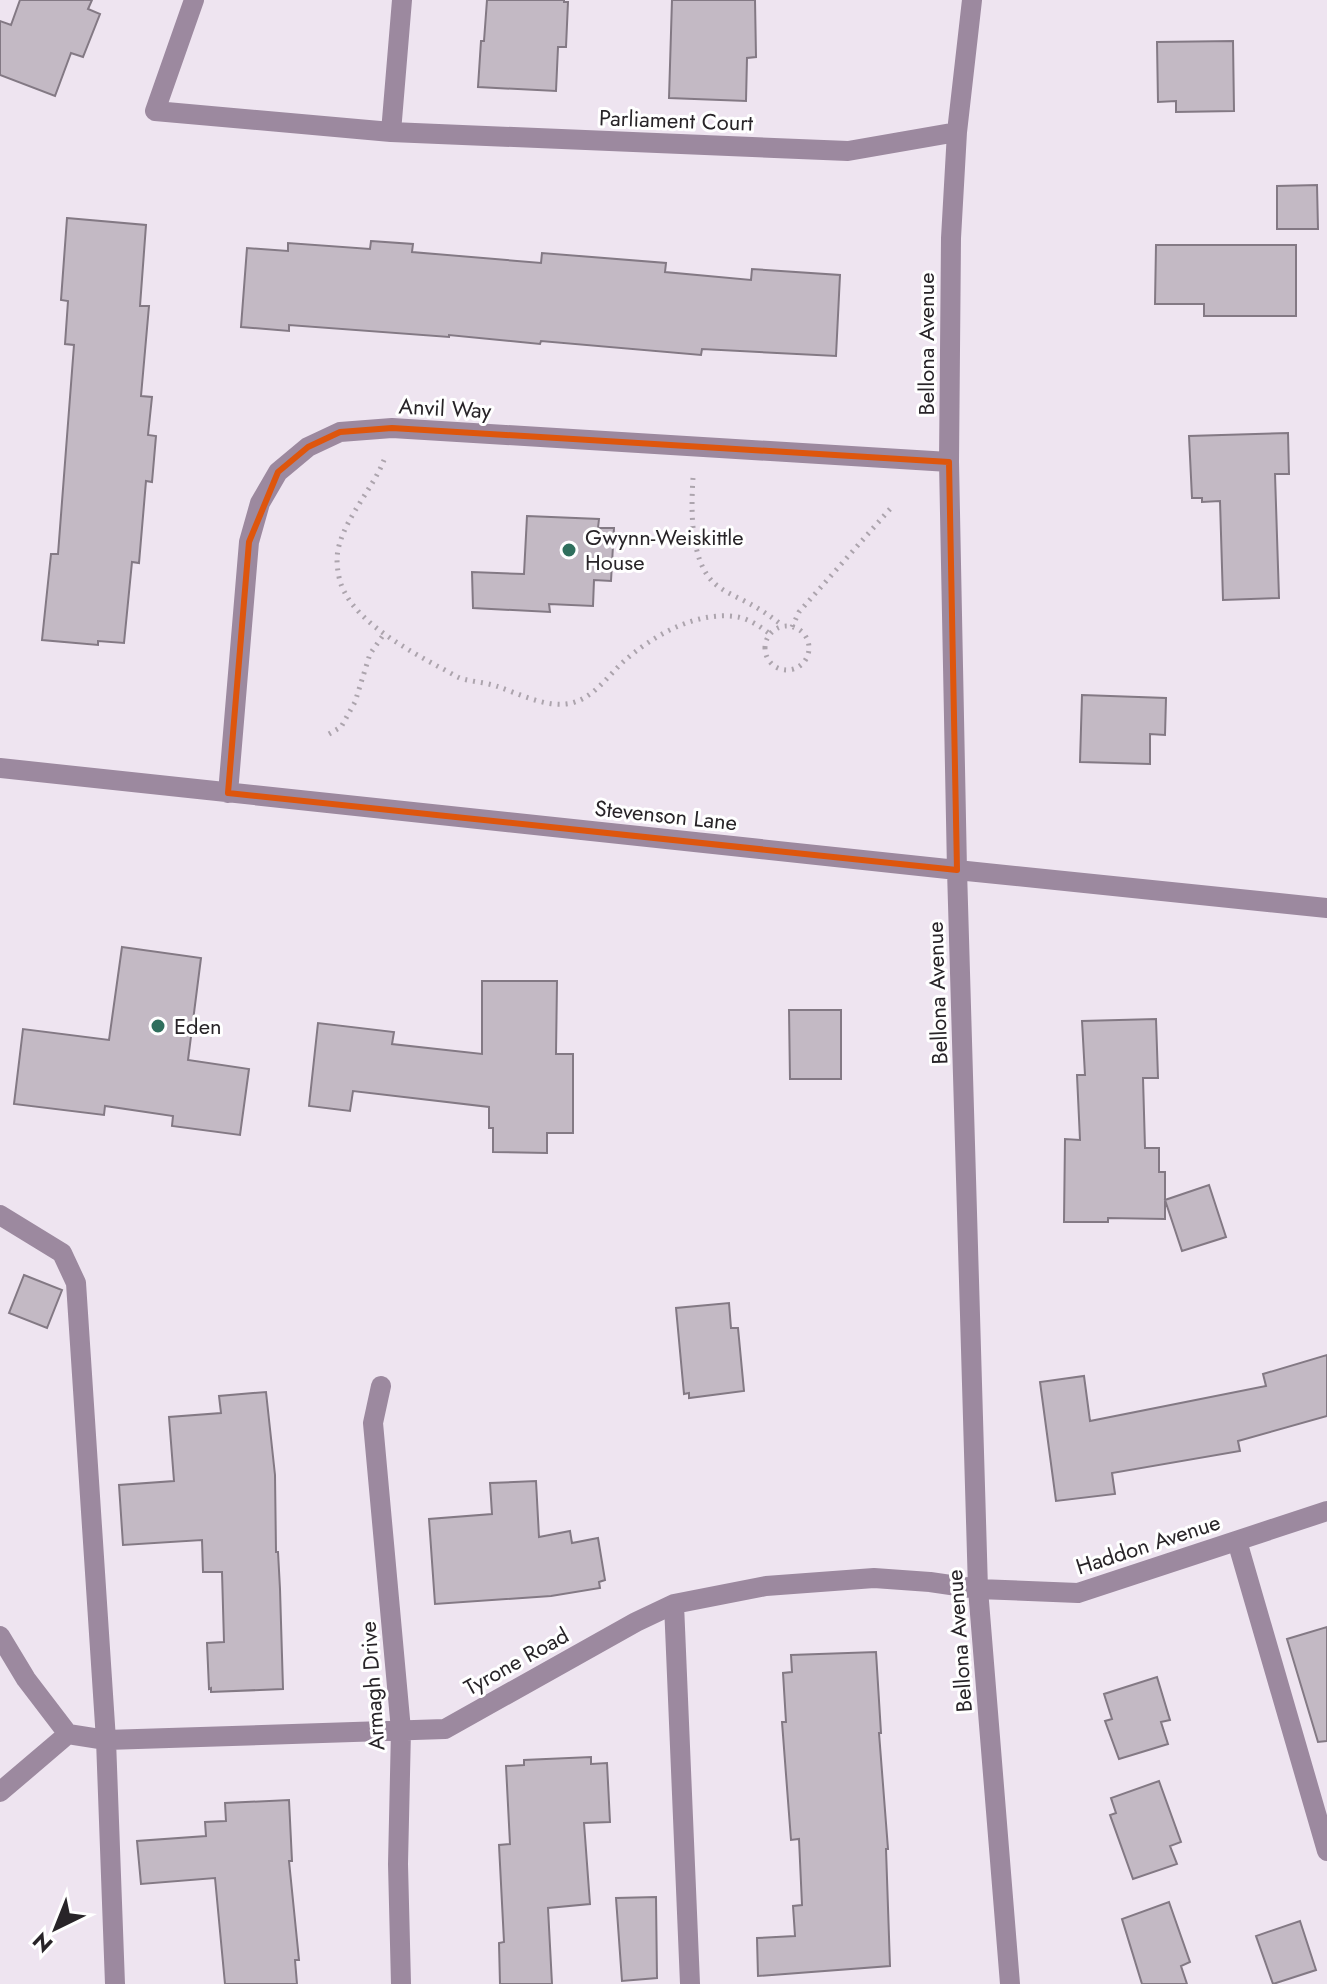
<svg xmlns="http://www.w3.org/2000/svg" width="1327" height="1984" viewBox="0 0 1327 1984" font-family="Jost,sans-serif">
	<style>
		.building { fill: #c3b9c4; stroke: #837984; stroke-width: 2 }
		.lines { fill: none; stroke-linecap: round; stroke-linejoin: round }
		.path { stroke: #aca4ad; stroke-width: 5; stroke-dasharray: 2 6; stroke-linecap: butt }
		.minor { stroke: #9c899f; stroke-width: 20 }
		.marked { fill: none; stroke: #de560d; stroke-width: 6; stroke-linejoin: round }
		.poi-dot { fill: #2f6f5d; stroke: #fff; stroke-width: 3 }
		.labels { text-anchor: middle; stroke-width: 6; stroke-linejoin: round; paint-order: stroke }
		.street-label { font-size: 22px; fill: #282428; stroke: #fff }
		.poi-label { font-size: 22px; fill: #282428; stroke: #fff; text-anchor: start }
	</style>
	<rect width="100%" height="100%" fill="#eee4f0"/>
	<path class="building" d="M 20,0 L 92,0 L 88,9 L 100,14 L 83,57 L 71,53 L 55,96 L 0,75 L 0,21 L 11,25 Z
		M 487,0 L 564,0 L 564,2 L 568,2 L 566,47 L 558,47 L 556,91 L 478,87 L 481,41 L 484,41 Z
		M 672,0 L 755,0 L 756,57 L 747,58 L 746,101 L 669,98 Z
		M 1233,41 L 1234,111 L 1176,112 L 1176,101 L 1158,102 L 1157,42 Z
		M 1317,185 L 1318,229 L 1277,229 L 1277,186 Z
		M 67,218 L 146,225 L 140,306 L 149,306 L 141,396 L 152,397 L 148,435 L 156,436 L 152,482 L 146,481 L 139,563 L 132,562 L 124,643 L 98,641 L 98,645 L 42,640 L 51,554 L 58,554 L 74,345 L 65,344 L 68,301 L 61,300 Z
		M 371,241 L 413,244 L 412,252 L 541,263 L 542,253 L 666,263 L 665,272 L 751,280 L 752,269 L 840,275 L 836,356 L 702,349 L 701,355 L 541,341 L 540,344 L 449,335 L 449,337 L 289,325 L 289,331 L 241,327 L 247,248 L 288,251 L 288,243 L 370,249 Z
		M 1156,245 L 1296,245 L 1296,316 L 1204,316 L 1204,304 L 1155,304 Z
		M 1288,433 L 1289,474 L 1275,474 L 1279,598 L 1223,600 L 1220,501 L 1202,502 L 1202,498 L 1192,498 L 1189,436 Z
		M 527,516 L 599,519 L 598,528 L 614,528 L 611,581 L 594,580 L 593,606 L 549,604 L 550,612 L 473,608 L 472,572 L 524,574 Z
		M 1082,695 L 1166,698 L 1165,735 L 1150,734 L 1150,764 L 1080,762 Z
		M 122,947 L 201,958 L 188,1060 L 249,1069 L 240,1135 L 172,1126 L 173,1116 L 105,1106 L 104,1115 L 14,1104 L 23,1029 L 109,1040 Z
		M 482,981 L 557,981 L 556,1054 L 573,1054 L 573,1133 L 547,1133 L 547,1153 L 493,1152 L 493,1128 L 489,1128 L 489,1107 L 353,1091 L 350,1111 L 309,1106 L 318,1023 L 394,1032 L 392,1044 L 482,1054 Z
		M 789,1010 L 841,1010 L 841,1079 L 790,1079 Z
		M 1156,1019 L 1158,1078 L 1143,1078 L 1145,1148 L 1159,1148 L 1159,1172 L 1165,1172 L 1165,1219 L 1108,1218 L 1108,1222 L 1064,1222 L 1065,1139 L 1080,1140 L 1077,1075 L 1085,1075 L 1082,1021 Z
		M 1209,1185 L 1226,1237 L 1182,1251 L 1165,1200 Z
		M 24,1275 L 62,1290 L 47,1328 L 9,1313 Z
		M 729,1303 L 731,1328 L 738,1328 L 744,1391 L 689,1398 L 689,1393 L 684,1394 L 676,1308 Z
		M 1327,1355 L 1327,1416 L 1238,1441 L 1240,1451 L 1112,1473 L 1115,1494 L 1056,1501 L 1040,1382 L 1084,1376 L 1090,1421 L 1266,1386 L 1263,1374 Z
		M 266,1392 L 275,1475 L 276,1552 L 278,1552 L 280,1589 L 283,1689 L 211,1692 L 211,1688 L 209,1689 L 207,1643 L 224,1642 L 222,1572 L 203,1572 L 202,1540 L 123,1545 L 119,1485 L 174,1481 L 169,1417 L 221,1413 L 219,1396 Z
		M 536,1481 L 539,1537 L 570,1531 L 572,1543 L 598,1538 L 605,1580 L 599,1582 L 600,1588 L 551,1596 L 435,1604 L 429,1519 L 492,1514 L 490,1483 Z
		M 1327,1627 L 1327,1741 L 1318,1742 L 1287,1639 Z
		M 876,1652 L 881,1733 L 879,1733 L 888,1849 L 886,1849 L 890,1966 L 758,1976 L 757,1938 L 795,1936 L 793,1906 L 802,1905 L 799,1839 L 791,1840 L 782,1722 L 786,1722 L 783,1673 L 792,1672 L 791,1655 Z
		M 1157,1677 L 1170,1720 L 1161,1722 L 1168,1744 L 1119,1759 L 1105,1721 L 1112,1719 L 1104,1694 Z
		M 591,1757 L 591,1764 L 607,1763 L 610,1822 L 584,1823 L 590,1904 L 548,1908 L 552,1984 L 500,1984 L 499,1943 L 504,1942 L 499,1845 L 510,1844 L 506,1766 L 524,1765 L 524,1760 Z
		M 1159,1781 L 1181,1842 L 1170,1846 L 1177,1864 L 1133,1879 L 1110,1815 L 1116,1813 L 1111,1798 Z
		M 289,1800 L 292,1861 L 289,1861 L 299,1960 L 295,1960 L 297,1984 L 225,1984 L 215,1878 L 141,1884 L 137,1841 L 206,1836 L 205,1822 L 226,1821 L 225,1803 Z
		M 656,1897 L 657,1978 L 622,1981 L 616,1898 Z
		M 1169,1902 L 1190,1962 L 1181,1966 L 1187,1984 L 1142,1984 L 1122,1919 Z
		M 1300,1921 L 1316,1970 L 1273,1984 L 1256,1936 Z"/>
	<g class="lines">
		<path class="path" d="M 384,460 C 372,491 339,524 337,558 C 337,569 339,583 345,593 C 362,625 408,650 439,667 C 446,670 453,675 460,678 C 472,682 484,682 496,686 C 518,693 547,709 572,703 C 594,697 607,677 623,662 C 652,636 697,610 738,617 C 749,619 761,627 770,634
			M 693,478 C 691,509 690,559 713,582 C 723,592 740,598 752,605 C 763,611 773,618 783,626
			M765 648a22 22 0 1 1 44 0a22 22 0 1 1-44 0Z
			M 792,627 L 799,612 L 890,509
			M 329,734 L 341,727 L 355,702 L 370,654 L 384,634"/>
		<path class="minor" d="M 194,0 L 155,111 L 391,132 L 402,0
			M 972,0 L 957,132 L 951,238 L 949,462 L 957,870 L 978,1589 L 1010,1984
			M 391,132 L 848,151 L 957,132
			M 0,768 L 957,870 L 1327,908
			M 228,793 L 249,542 L 260,503 L 278,472 L 308,447 L 340,432 L 392,428 L 949,462
			M 0,1215 L 62,1253 L 76,1283 L 106,1740 L 115,1984
			M 381,1386 L 373,1423 L 401,1730 L 398,1864 L 401,1984
			M 1237,1541 L 1327,1851
			M 674,1604 L 690,1984
			M 0,1636 L 26,1679 L 68,1734
			M 68,1734 L 106,1740 L 445,1729 L 636,1622 L 674,1604 L 766,1586 L 874,1578 L 930,1582 L 978,1589 L 1078,1593 L 1327,1511
			M 0,1792 L 68,1734"/>
	</g>
	<path class="marked" d="M 392,428 L 949,462 L 957,870 L 228,793 L 249,542 L 278,472 L 308,447 L 340,432 Z"/>
	<g class="poi-dot">
		<circle cx="569" cy="550" r="8"/>
		<circle cx="158" cy="1026" r="8"/>
	</g>
	<g class="labels">
		<g class="street-label">
			<text transform="translate(676 120) rotate(2)" y="8">Parliament Court</text>
			<text transform="translate(926 344) rotate(-90)" y="8">Bellona Avenue</text>
			<text transform="translate(445 408) rotate(3)" y="8">Anvil Way</text>
			<text transform="translate(666 815) rotate(6)" y="8">Stevenson Lane</text>
			<text transform="translate(937 993) rotate(-92)" y="8">Bellona Avenue</text>
			<text transform="translate(1148 1544) rotate(-18)" y="8">Haddon Avenue</text>
			<text transform="translate(959 1641) rotate(-94)" y="8">Bellona Avenue</text>
			<text transform="translate(516 1661) rotate(-29)" y="8">Tyrone Road</text>
			<text transform="translate(372 1686) rotate(-94)" y="8">Armagh Drive</text>
		</g>
		<g class="poi-label">
			<text x="585" y="545">Gwynn-Weiskittle<tspan x="585" dy="25">House</tspan></text>
			<text x="174" y="1034">Eden</text>
		</g>
	</g>
	<g transform="translate(56 1928) rotate(223)" stroke="#ffffff" stroke-width="6" paint-order="stroke">
	<path d="M0-6L14 30L0 20L-14 30Z" fill="#282428"/>
	<text y="-12" font-size="22" font-weight="bold" text-anchor="middle" fill="#282428">N</text>
	</g>
</svg>
